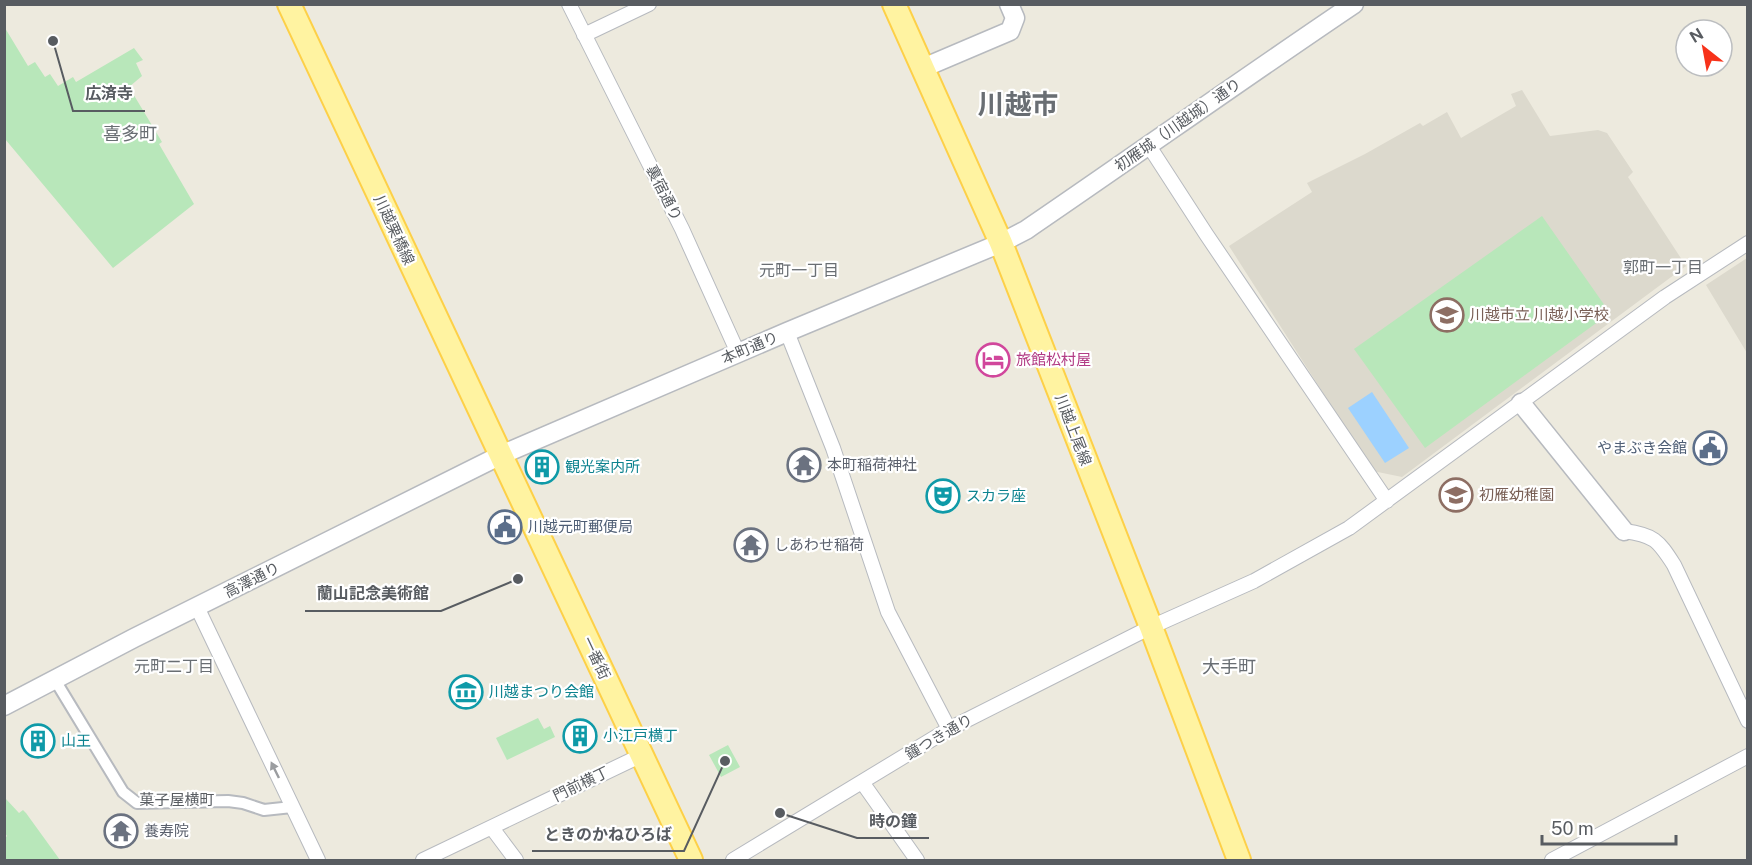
<svg xmlns="http://www.w3.org/2000/svg" width="1752" height="865" viewBox="0 0 1752 865" font-family="'Public Sans','Noto Sans JP',sans-serif">
	<style>
		.education { fill: #dcd9cd }
		.green { fill: #b8e7ba }
		.water { fill: #9cd1ff }
		.lines { fill: none; stroke-linecap: round; stroke-linejoin: round }
		.pedestrian-casing { stroke: #b7babf; stroke-width: 14 }
		.minor-casing { stroke: #b7babf; stroke-width: 16 }
		.tertiary-casing { stroke: #b7babf; stroke-width: 21 }
		.primary-casing { stroke: #fdd048; stroke-width: 26 }
		.pedestrian { stroke: #fff; stroke-width: 10 }
		.minor { stroke: #fff; stroke-width: 14 }
		.tertiary { stroke: #fff; stroke-width: 18 }
		.primary { stroke: #fff3a1; stroke-width: 22 }
		.oneway { fill: #9b9da0 }
		.labels { text-anchor: middle; stroke-width: 4.5; stroke-linejoin: round; paint-order: stroke }
		.street-label { font-size: 15px; fill: #585c61; stroke: #fff }
		.education-label { font-size: 15px; fill: #785e54; stroke: #fff; text-anchor: start }
		.hotel-label { font-size: 15px; fill: #b23c85; stroke: #fff; text-anchor: start }
		.service-label { font-size: 15px; fill: #4e5e75; stroke: #fff; text-anchor: end }
		.worship-label { font-size: 15px; fill: #5b616d; stroke: #fff; text-anchor: start }
		.culture-label { font-size: 15px; fill: #0d838f; stroke: #fff; text-anchor: start }
		.neighbourhood-label { font-size: 16px; fill: #696e73; stroke: #fff }
		.quarter-label { font-size: 18px; fill: #696e73; stroke: #fff }
		.town-label { font-size: 27px; font-weight: bold; fill: #696e73; stroke: #fff }
		.leader { fill: none; stroke: #585c61; stroke-width: 2 }
		.callout-dot { fill: #585c61; stroke: #fff; stroke-width: 2 }
		.callout-label { font-size: 16px; text-anchor: middle; font-weight: bold; fill: #585c61; stroke: #fff; stroke-width: 4.5; stroke-linejoin: round; paint-order: stroke }
	</style>
	<rect width="100%" height="100%" fill="#edeade"/>
	<path class="education" d="M 1522,90 L 1550,136 L 1598,130 L 1607,133 L 1633,172 L 1628,177 L 1686,266 L 1402,477 L 1373,471 L 1229,246 L 1312,192 L 1307,183 L 1365,154 L 1420,123 L 1423,126 L 1447,112 L 1461,138 L 1516,106 L 1511,94 Z
		M 1747,258 L 1747,353 L 1706,285 Z"/>
	<path class="green" d="M 5,28 L 28,66 L 35,62 L 45,77 L 50,74 L 58,86 L 73,77 L 76,82 L 134,48 L 143,60 L 136,63 L 142,76 L 129,87 L 162,142 L 159,144 L 194,204 L 113,268 L 5,139 Z
		M 1542,216 L 1610,313 L 1425,448 L 1354,349 Z
		M 538,718 L 544,729 L 550,726 L 555,737 L 507,760 L 496,738 Z
		M 728,745 L 740,767 L 721,777 L 709,755 Z
		M 6,799 L 19,813 L 23,810 L 26,813 L 60,860 L 5,860 L 5,838 L 7,836 L 5,833 L 4,801 Z"/>
	<path class="water" d="M 1372,392 L 1409,448 L 1385,463 L 1348,408 Z"/>
	<g class="lines">
		<g class="pedestrian-casing">
			<path id="pedestrian" d="M 55,680 L 123,792 L 137,803 L 228,801 L 243,803 L 264,810 L 292,807"/>
		</g>
		<g class="minor-casing">
			<path id="minor" d="M 569,4 L 682,229 L 738,353
				M 584,35 L 649,4
				M 1149,146 L 1206,234 L 1387,501
				M 787,332 L 833,448 L 888,612 L 949,729
				M 1624,531 C 1654,535 1658,540 1674,565 L 1748,721
				M 197,607 L 318,860
				M 862,782 L 917,860
				M 492,828 L 516,860
				M 423,860 L 642,755
				M 733,860 L 949,729 L 1151,627 L 1254,581 L 1349,528 L 1665,297 L 1748,243
				M 1552,860 L 1748,756"/>
		</g>
		<g class="tertiary-casing">
			<path id="tertiary" d="M 923,68 L 1010,31 L 1015,18 L 1009,4
				M 1521,403 L 1624,531
				M 4,706 L 134,638 L 501,455 L 787,332 L 1001,243 L 1026,230 C 1136,155 1244,78 1354,4"/>
		</g>
		<g class="primary-casing">
			<path id="primary" d="M 289,4 L 691,860
				M 894,4 L 1001,243 L 1151,627 L 1239,860"/>
		</g>
		<use href="#pedestrian" class="pedestrian"/>
		<use href="#minor" class="minor"/>
		<use href="#tertiary" class="tertiary"/>
		<use href="#primary" class="primary"/>
	</g>
	<defs><path id="oneway-solid" d="M-6-.8H1V-3.2L6.5 0L1 3.2V.8H-6Z" transform="scale(1.5)"/></defs>
	<use class="oneway" href="#oneway-solid" transform="translate(275 770) rotate(-116)"/>
	<defs>
		<g id="school-ring" transform="scale(1.725)"><circle r="9.5" fill="#fff" stroke="#8d6e63" stroke-width="1.5"/><path d="M0-5L7-2L0 1L-7-2ZM-4 1L0 2.5L4 1V4Q0 6-4 4Z" fill="#8d6e63"/></g>
		<g id="hotel-ring" transform="scale(1.725)"><circle r="9.5" fill="#fff" stroke="#d1479c" stroke-width="1.5"/><path d="M-6-4.5h1.5V1H6V5H4.5V3h-9V5H-6ZM-4 0a1.8 1.8 0 1 1 3.6 0ZM.5 0V-2.5h3Q6-2.5 6 0Z" fill="#d1479c"/></g>
		<g id="civic-ring" transform="scale(1.725)"><circle r="9.5" fill="#fff" stroke="#5c6f8a" stroke-width="1.5"/><path d="M-.6-6.5H3V-4.5H.6V-3L4-1V1h2V6H-6V1h2V-1L-.6-3ZM-1.2 2.5V6h2.4V2.5Z" fill="#5c6f8a"/></g>
		<g id="temple-ring" transform="scale(1.725)"><circle r="9.5" fill="#fff" stroke="#6b7280" stroke-width="1.5"/><path d="M0-6L5-2H3V0L6.5 2.5H4V6H1.5V3h-3V6H-4V2.5H-6.5L-3 0V-2H-5Z" fill="#6b7280"/></g>
		<g id="building-ring" transform="scale(1.725)"><circle r="9.5" fill="#fff" stroke="#0f9aa8" stroke-width="1.5"/><path d="M-4-6H4V6H1V3H-1V6H-4ZM-2.5-4.3h1.7v1.8h-1.7ZM.8-4.3h1.7v1.8H.8ZM-2.5-1h1.7V.8h-1.7ZM.8-1h1.7V.8H.8Z" fill="#0f9aa8"/></g>
		<g id="theatre-ring" transform="scale(1.725)"><circle r="9.5" fill="#fff" stroke="#0f9aa8" stroke-width="1.5"/><path d="M-5-5.5Q0-4 5-5.5V0Q5 5 0 6Q-5 5-5 0ZM-3.3-2.5H-1v1.5H-3.3ZM1-2.5H3.3v1.5H1ZM-2.8 1Q0 5.5 2.8 1Z" fill="#0f9aa8"/></g>
		<g id="museum-ring" transform="scale(1.725)"><circle r="9.5" fill="#fff" stroke="#0f9aa8" stroke-width="1.5"/><path d="M0-6L6-3V-2H-6V-3ZM-5-1h2V3h-2ZM-1-1h2V3h-2ZM3-1h2V3H3ZM-6 4H6V6H-6Z" fill="#0f9aa8"/></g>
	</defs>
	<g fill-rule="evenodd">
		<use href="#school-ring" x="1447" y="315"/>
		<use href="#hotel-ring" x="993" y="360"/>
		<use href="#civic-ring" x="1710" y="448"/>
		<use href="#temple-ring" x="804" y="465"/>
		<use href="#building-ring" x="542" y="467"/>
		<use href="#school-ring" x="1456" y="495"/>
		<use href="#theatre-ring" x="943" y="496"/>
		<use href="#civic-ring" x="505" y="527"/>
		<use href="#temple-ring" x="751" y="545"/>
		<use href="#museum-ring" x="466" y="692"/>
		<use href="#building-ring" x="580" y="736"/>
		<use href="#building-ring" x="38" y="741"/>
		<use href="#temple-ring" x="121" y="831"/>
	</g>
	<g class="labels">
		<g class="street-label">
			<text transform="translate(1178 125) rotate(-35)" y="5">初雁城（川越城）通り</text>
			<text transform="translate(664 193) rotate(63)" y="5">裏宿通り</text>
			<text transform="translate(394 230) rotate(65)" y="5">川越栗橋線</text>
			<text transform="translate(750 348) rotate(-23)" y="5">本町通り</text>
			<text transform="translate(1073 430) rotate(69)" y="5">川越上尾線</text>
			<text transform="translate(252 580) rotate(-27)" y="5">高澤通り</text>
			<text transform="translate(596 658) rotate(65)" y="5">一番街</text>
			<text transform="translate(939 737) rotate(-30)" y="5">鐘つき通り</text>
			<text transform="translate(581 784) rotate(-26)" y="5">門前横丁</text>
			<text x="177" y="805">菓子屋横町</text>
		</g>
		<g class="education-label">
			<text x="1470" y="320">川越市立 川越小学校</text>
			<text x="1479" y="500">初雁幼稚園</text>
		</g>
		<g class="hotel-label">
			<text x="1016" y="365">旅館松村屋</text>
		</g>
		<g class="service-label">
			<text x="1687" y="453">やまぶき会館</text>
			<text x="528" y="532" text-anchor="start">川越元町郵便局</text>
		</g>
		<g class="worship-label">
			<text x="827" y="470">本町稲荷神社</text>
			<text x="774" y="550">しあわせ稲荷</text>
			<text x="144" y="836">養寿院</text>
		</g>
		<g class="culture-label">
			<text x="565" y="472">観光案内所</text>
			<text x="966" y="501">スカラ座</text>
			<text x="489" y="697">川越まつり会館</text>
			<text x="603" y="741">小江戸横丁</text>
			<text x="61" y="746">山王</text>
		</g>
		<g class="neighbourhood-label">
			<text x="1663" y="273">郭町一丁目</text>
			<text x="799" y="276">元町一丁目</text>
			<text x="174" y="672">元町二丁目</text>
		</g>
		<g class="quarter-label">
			<text x="130" y="140">喜多町</text>
			<text x="1229" y="673">大手町</text>
		</g>
		<g class="town-label">
			<text x="1018" y="114">川越市</text>
		</g>
	</g>
	<path class="leader" d="M53 41L73 111H145M518 579L441 611H305M780 813L857 838H929M725 761L684 851H532"/>
	<g class="callout-dot">
		<circle cx="53" cy="41" r="6"/>
		<circle cx="518" cy="579" r="6"/>
		<circle cx="780" cy="813" r="6"/>
		<circle cx="725" cy="761" r="6"/>
	</g>
	<g class="callout-label">
		<text x="109" y="99">広済寺</text>
		<text x="373" y="599">蘭山記念美術館</text>
		<text x="893" y="827">時の鐘</text>
		<text x="608" y="840">ときのかねひろば</text>
	</g>
	<rect width="1752" height="865" fill="none" stroke="#585c61" stroke-width="12"/>
	<g transform="translate(1704 48) rotate(329)"><circle r="28" fill="#ffffff" stroke="#bcbec0" stroke-width="1.5"/>
	<path d="M0-4.5L10 22L0 15L-10 22Z" fill="#f7321a"/>
	<text y="-9" font-size="16" font-weight="bold" text-anchor="middle" fill="#585c61">N</text>
	</g>
	<path d="M1542 835v9h134v-9" fill="none" stroke="#585c61" stroke-width="3"/>
	<text x="1551" y="835" font-size="18" fill="#585c61" stroke="#ffffff" stroke-width="4.5" paint-order="stroke">50 m</text>
</svg>
